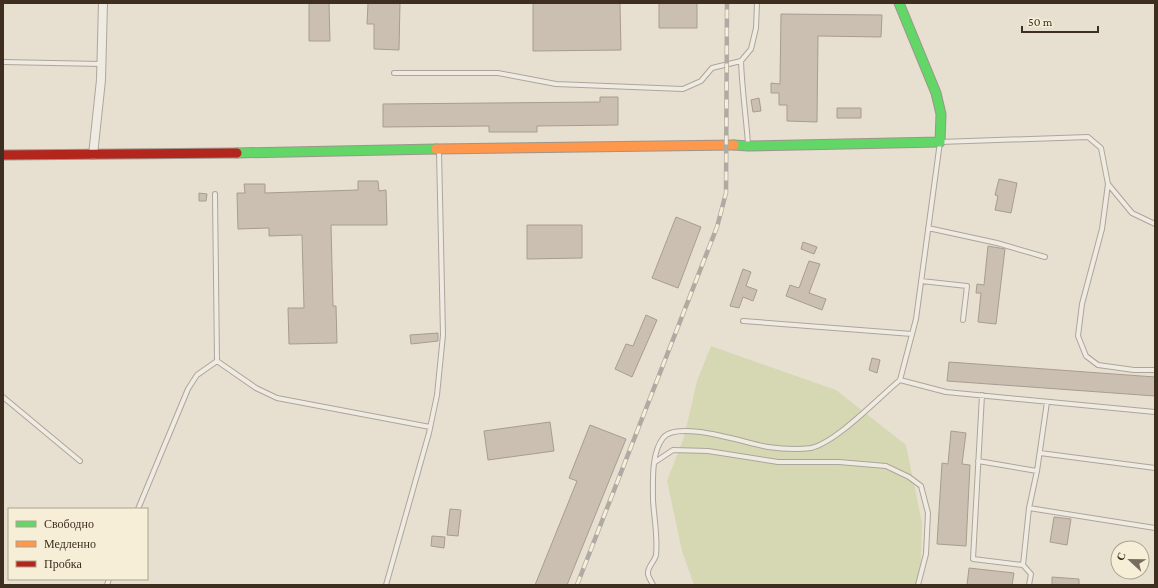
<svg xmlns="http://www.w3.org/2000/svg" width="1158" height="588" viewBox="0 0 1158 588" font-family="'Crimson Pro',serif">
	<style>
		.green { fill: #d6d7b3 }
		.building { fill: #cbbfb2; stroke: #a89c90 }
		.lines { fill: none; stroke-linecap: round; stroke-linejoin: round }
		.lane-casing { stroke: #ada599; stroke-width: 6 }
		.street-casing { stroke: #ada599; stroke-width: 10 }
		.fast-casing { stroke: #9c958a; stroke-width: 11 }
		.slow-casing { stroke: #9c958a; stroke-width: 11 }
		.jam-casing { stroke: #9c958a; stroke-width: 11 }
		.lane { stroke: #efebe3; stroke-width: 4 }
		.street { stroke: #efebe3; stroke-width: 8 }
		.fast { stroke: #63d668; stroke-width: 9 }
		.slow { stroke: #ff974d; stroke-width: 9 }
		.jam { stroke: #b3261e; stroke-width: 9 }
		.rail-casing { stroke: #afaaa2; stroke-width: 4.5 }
		.rail { stroke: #f7eed8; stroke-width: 3; stroke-dasharray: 9; stroke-linecap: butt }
	</style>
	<rect width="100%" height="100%" fill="#e7e0d1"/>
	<path class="green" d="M 711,346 L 836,390 L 906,445 L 922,523 L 920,585 L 694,585 L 682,551 L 667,481 L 684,437 L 697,381 Z"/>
	<path class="building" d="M 309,3 L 329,3 L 330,41 L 309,41 Z
		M 368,3 L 400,3 L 399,50 L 374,49 L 374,24 L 367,24 Z
		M 533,3 L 620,3 L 621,50 L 533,51 Z
		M 659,3 L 697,3 L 697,28 L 659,28 Z
		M 781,14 L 882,15 L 881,37 L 818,36 L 817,122 L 787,121 L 787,105 L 779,105 L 779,93 L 771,93 L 771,83 L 780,84 Z
		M 600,97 L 618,97 L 618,125 L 537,126 L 537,132 L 489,132 L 489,126 L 383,127 L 383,104 L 600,102 Z
		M 759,98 L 761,111 L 753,112 L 751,100 Z
		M 837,108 L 861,108 L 861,118 L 837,118 Z
		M 999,179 L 1017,183 L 1011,213 L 995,210 L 998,196 L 995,195 Z
		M 358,181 L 378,181 L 379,191 L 386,190 L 387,225 L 331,225 L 333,306 L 336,306 L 337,343 L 289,344 L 288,308 L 304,308 L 302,235 L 269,236 L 269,228 L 238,229 L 237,193 L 245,193 L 244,184 L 265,184 L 265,193 L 358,190 Z
		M 199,193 L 207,194 L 206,201 L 199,201 Z
		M 676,217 L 701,227 L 678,288 L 652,278 Z
		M 527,225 L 582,225 L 582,258 L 527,259 Z
		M 803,242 L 817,247 L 814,254 L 801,249 Z
		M 988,246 L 1005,249 L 996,324 L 978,322 L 981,293 L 976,293 L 977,284 L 984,285 Z
		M 809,261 L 820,264 L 809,293 L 826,299 L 822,310 L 786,296 L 790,285 L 799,288 Z
		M 743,269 L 751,272 L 746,286 L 757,290 L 753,301 L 743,297 L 739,308 L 730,306 Z
		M 646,315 L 657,320 L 632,377 L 615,369 L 626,344 L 633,346 Z
		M 438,333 L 438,341 L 411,344 L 410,335 Z
		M 872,358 L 880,360 L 877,373 L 869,370 Z
		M 949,362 L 1155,377 L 1155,396 L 947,381 Z
		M 550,422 L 554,451 L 488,460 L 484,431 Z
		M 590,425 L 626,439 L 567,585 L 535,585 L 577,481 L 569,478 Z
		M 951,431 L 966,433 L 962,464 L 970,465 L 966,546 L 937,544 L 942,463 L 948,464 Z
		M 450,509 L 461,510 L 458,536 L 447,535 Z
		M 1054,517 L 1071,519 L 1067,545 L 1050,542 Z
		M 432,536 L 445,537 L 444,548 L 431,546 Z
		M 969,568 L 1014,573 L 1012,585 L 967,585 Z
		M 1052,577 L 1079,579 L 1079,585 L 1052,585 Z"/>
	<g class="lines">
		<g class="lane-casing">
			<path id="lane" d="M 741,61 C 742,89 746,116 748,144
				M 3,62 L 102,64
				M 394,73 L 498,73 L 556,84 L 683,89 L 701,81 L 712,68 L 741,61 L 751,49 L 756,28 L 757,3
				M 1108,184 L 1132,213 L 1155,224
				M 215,194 L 217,361 L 256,388 L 277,398 L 430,427
				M 928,228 L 997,243 L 1045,257
				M 921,281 L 967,286 L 963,320
				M 743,321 L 912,334
				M 1155,370 L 1134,370 L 1098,365 L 1086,356 L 1078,336 L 1082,304 L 1102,229 L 1108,184 L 1101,148 L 1088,137 L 940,142 L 916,319 L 900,380 L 946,392 L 1155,412
				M 982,395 L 973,559 L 1023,565 L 1029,508 L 1037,471 L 1047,402
				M 3,397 L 80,461
				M 1040,453 L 1155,468
				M 978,461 L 1037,471
				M 655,462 L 673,450 L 708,451 L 778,462 L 839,462 L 886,466 L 909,477 L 921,486 L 928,513 L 926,554 L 918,585
				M 1029,508 L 1155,528
				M 138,509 L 188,389 L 197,375 L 217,361
				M 1023,565 L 1031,574 L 1029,585
				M 107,585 L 109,579
				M 386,585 L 429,433 L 437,395 L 443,335 L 439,151
				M 653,585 C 652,582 648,577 648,574 C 647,567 655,561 656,555 C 658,537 654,518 653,500 C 653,482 651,453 663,438 C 677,419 748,444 768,447 C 782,449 797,450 811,448 C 837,442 878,398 900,380"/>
		</g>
		<g class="street-casing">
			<path id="street" d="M 93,155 L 101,80 L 103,3"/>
		</g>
		<g class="fast-casing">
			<path id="fast" d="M 734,145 L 748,146 L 940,142 L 941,114 L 936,93 L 899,3
				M 237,153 L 436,149"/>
		</g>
		<g class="slow-casing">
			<path id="slow" d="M 436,149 L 734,145"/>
		</g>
		<g class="jam-casing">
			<path id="jam" d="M 3,155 L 237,153"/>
		</g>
		<use href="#lane" class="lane"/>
		<use href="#street" class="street"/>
		<use href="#fast" class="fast"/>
		<use href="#slow" class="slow"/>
		<use href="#jam" class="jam"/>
		<g class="rail-casing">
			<path id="rail" d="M 577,585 L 717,227 L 726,193 L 727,3"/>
		</g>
		<use href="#rail" class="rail"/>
	</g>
	<rect width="1158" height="588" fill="none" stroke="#3d2e20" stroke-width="8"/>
	<rect x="8" y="508" width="140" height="72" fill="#f7eed8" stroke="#ada18e"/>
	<rect x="16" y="521" width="20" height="6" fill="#63d668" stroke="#ada18e"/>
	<text x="44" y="528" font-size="12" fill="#3d2e20">Свободно</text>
	<rect x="16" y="541" width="20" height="6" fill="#ff974d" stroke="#ada18e"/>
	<text x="44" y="548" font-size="12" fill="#3d2e20">Медленно</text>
	<rect x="16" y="561" width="20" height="6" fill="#b3261e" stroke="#ada18e"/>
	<text x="44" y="568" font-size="12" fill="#3d2e20">Пробка</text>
	<g transform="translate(1130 560) rotate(292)"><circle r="19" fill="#f7eed8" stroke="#ada18e"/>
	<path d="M0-3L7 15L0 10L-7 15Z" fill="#786c5e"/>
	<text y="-6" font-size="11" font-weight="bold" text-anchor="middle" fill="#3d2e20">С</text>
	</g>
	<path d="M1022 26v6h76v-6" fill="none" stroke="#3d2e20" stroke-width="2"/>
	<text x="1028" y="26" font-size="12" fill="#3d2e20" stroke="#f7eed8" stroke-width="3" paint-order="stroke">50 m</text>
</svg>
